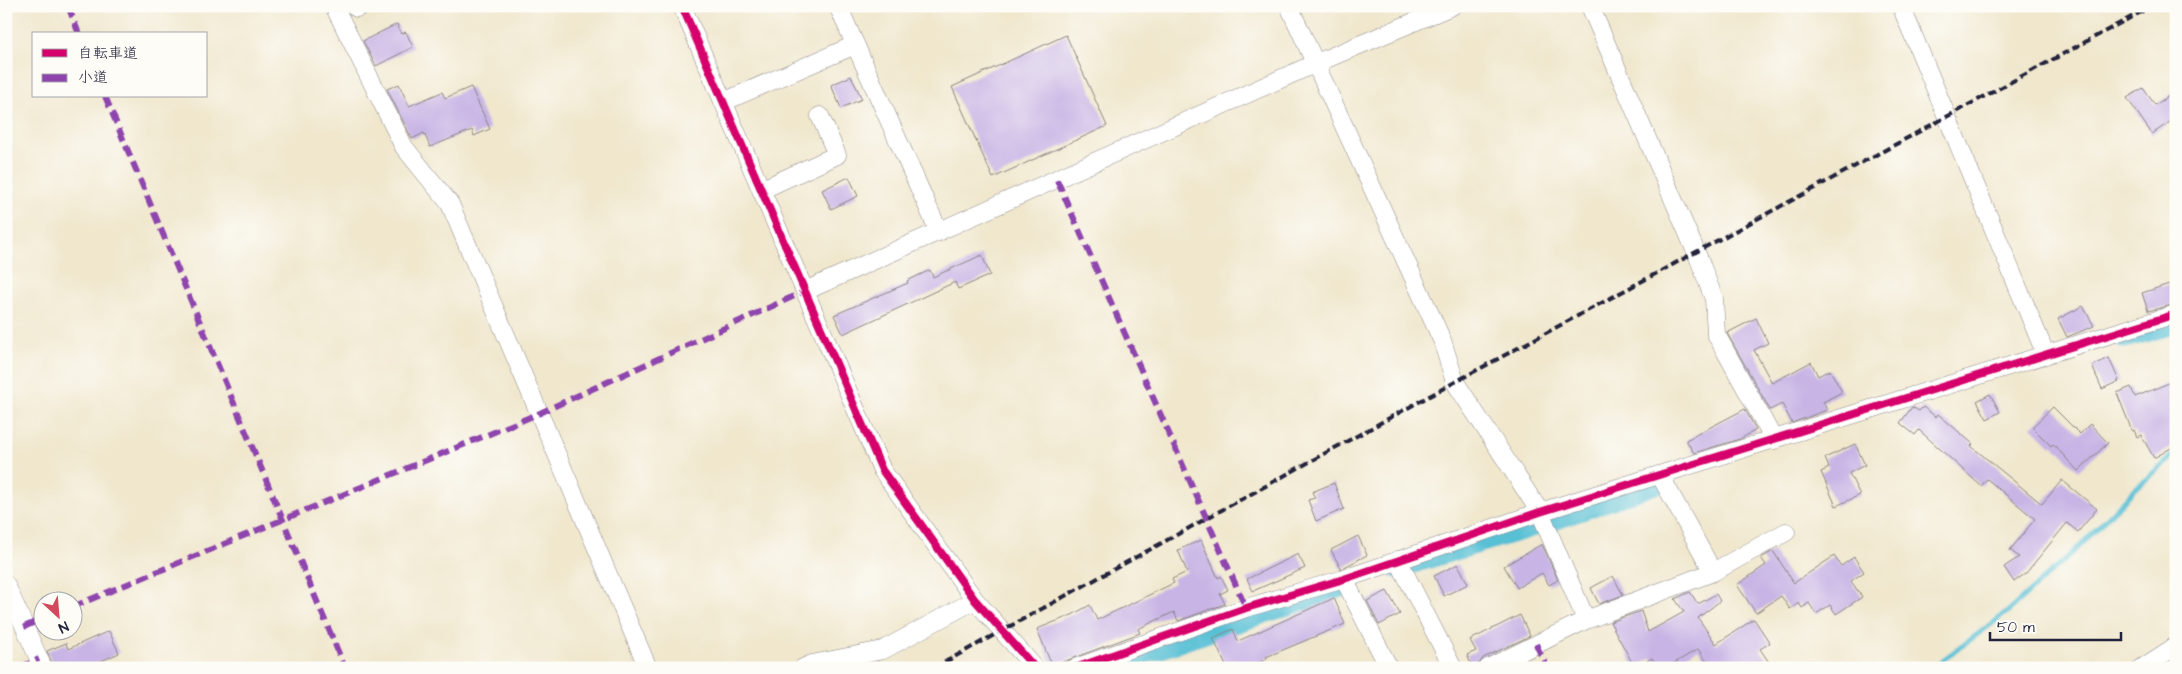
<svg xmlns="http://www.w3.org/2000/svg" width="2182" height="674" viewBox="0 0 2182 674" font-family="'Architects Daughter','Klee One',sans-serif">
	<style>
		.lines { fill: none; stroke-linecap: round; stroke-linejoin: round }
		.stream { stroke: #58c0d5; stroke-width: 5 }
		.canal { stroke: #58c0d5; stroke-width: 19 }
		.building { fill: #c8b4e5 }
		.minor-casing { stroke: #898484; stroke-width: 19 }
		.minor { stroke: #fff; stroke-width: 18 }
		.rail { stroke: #22223b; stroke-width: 4; stroke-dasharray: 8 4; stroke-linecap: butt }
		.quiet { stroke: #8e44ad; stroke-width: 6; stroke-dasharray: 12 6; stroke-linecap: butt }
		.cycleway-casing { stroke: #fdfcf7; stroke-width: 11 }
		.cycleway { stroke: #d6006c; stroke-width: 8 }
	</style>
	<rect width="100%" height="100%" fill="#fdfcf7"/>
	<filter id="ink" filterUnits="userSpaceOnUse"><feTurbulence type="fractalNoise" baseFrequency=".02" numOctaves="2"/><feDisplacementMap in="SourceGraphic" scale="10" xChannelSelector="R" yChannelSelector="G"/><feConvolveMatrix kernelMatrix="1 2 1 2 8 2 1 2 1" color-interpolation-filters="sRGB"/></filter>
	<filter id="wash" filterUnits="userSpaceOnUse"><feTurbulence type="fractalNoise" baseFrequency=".0096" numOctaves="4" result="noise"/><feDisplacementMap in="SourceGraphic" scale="20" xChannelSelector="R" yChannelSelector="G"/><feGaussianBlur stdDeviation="1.12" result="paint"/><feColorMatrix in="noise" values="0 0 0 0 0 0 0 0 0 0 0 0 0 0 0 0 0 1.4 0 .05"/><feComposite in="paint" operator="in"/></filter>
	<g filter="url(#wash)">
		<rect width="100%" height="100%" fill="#f0e7cd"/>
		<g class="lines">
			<path class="stream" d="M 1932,668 L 2005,614 L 2079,547 L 2134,490 L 2176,453"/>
			<path class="canal" d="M 2124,339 L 2176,324
				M 1397,569 L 1548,523 L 1666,481
				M 1105,668 L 1350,585"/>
		</g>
		<g id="blocks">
			<path class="building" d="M 397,24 L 401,34 L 406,32 L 413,47 L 376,66 L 363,41 Z
				M 1066,35 L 1107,126 L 993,178 L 952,87 Z
				M 851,76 L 862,99 L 841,108 L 831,85 Z
				M 399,84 L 409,106 L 442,92 L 445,98 L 471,87 L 490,129 L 474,136 L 472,130 L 430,147 L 424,133 L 412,139 L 387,89 Z
				M 2143,88 L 2155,105 L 2176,91 L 2176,118 L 2152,134 L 2127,98 Z
				M 849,177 L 858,196 L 831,209 L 822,190 Z
				M 982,255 L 990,275 L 958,289 L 955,282 L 843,334 L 834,315 L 908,283 L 907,281 L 930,270 L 933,277 Z
				M 2169,284 L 2176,304 L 2148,311 L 2142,293 Z
				M 2083,306 L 2094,326 L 2067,337 L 2058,319 Z
				M 1756,318 L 1768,343 L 1754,350 L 1772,383 L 1811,362 L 1818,376 L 1830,370 L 1842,392 L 1823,402 L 1827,410 L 1792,423 L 1782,404 L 1770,410 L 1727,333 Z
				M 2109,358 L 2119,381 L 2102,389 L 2092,366 Z
				M 2176,380 L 2176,445 L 2154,458 L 2141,435 L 2137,437 L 2134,430 L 2132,431 L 2117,393 L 2131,387 L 2135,397 Z
				M 1990,394 L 2000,412 L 1987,419 L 1977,401 Z
				M 1912,407 L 1919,411 L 1923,407 L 1936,417 L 1938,414 L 1973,444 L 1971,446 L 2042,504 L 2062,480 L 2097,509 L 2078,532 L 2067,523 L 2026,573 L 2014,582 L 2004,567 L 2019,557 L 2010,550 L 2035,519 L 1987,479 L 1981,486 L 1919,430 L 1915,435 L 1900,423 Z
				M 2053,407 L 2080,434 L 2090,424 L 2108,443 L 2078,471 L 2053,444 L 2051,446 L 2032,427 Z
				M 1745,409 L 1756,430 L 1740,439 L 1694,453 L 1686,440 Z
				M 1855,444 L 1865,465 L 1849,473 L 1860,495 L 1836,506 L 1821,472 L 1829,468 L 1825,458 Z
				M 1334,483 L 1344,509 L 1316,521 L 1308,500 L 1315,498 L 1312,492 Z
				M 1358,536 L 1367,555 L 1341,569 L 1331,550 Z
				M 1201,540 L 1218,578 L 1221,576 L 1228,590 L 1220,594 L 1225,604 L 1178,621 L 1174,612 L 1138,629 L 1140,633 L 1052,666 L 1037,629 L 1072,615 L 1090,605 L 1097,620 L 1174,583 L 1172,579 L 1187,572 L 1178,550 Z
				M 1542,544 L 1558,580 L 1549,585 L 1542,573 L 1517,588 L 1504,566 Z
				M 1773,551 L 1794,583 L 1834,556 L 1841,566 L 1854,557 L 1864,572 L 1851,581 L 1862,597 L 1836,614 L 1830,605 L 1816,614 L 1809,603 L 1802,608 L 1799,603 L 1790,609 L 1781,596 L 1756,613 L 1737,585 L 1766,565 L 1761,558 Z
				M 1298,554 L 1305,568 L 1253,591 L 1247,579 Z
				M 1458,564 L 1468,584 L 1444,596 L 1434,576 Z
				M 1613,576 L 1623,595 L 1599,604 L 1591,588 Z
				M 1387,591 L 1400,614 L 1379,625 L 1367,601 Z
				M 1690,592 L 1698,604 L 1716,594 L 1720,601 L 1698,618 L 1716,644 L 1754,619 L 1770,643 L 1760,649 L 1773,668 L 1711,668 L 1698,649 L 1666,668 L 1658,668 L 1652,658 L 1635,668 L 1610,622 L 1641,611 L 1648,632 L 1684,612 L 1675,599 Z
				M 1334,598 L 1345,624 L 1266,657 L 1267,659 L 1247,668 L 1227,668 L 1213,638 L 1233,629 L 1238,641 Z
				M 1520,615 L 1530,636 L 1483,658 L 1478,666 L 1473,668 L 1467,655 L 1476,651 L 1470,640 Z
				M 109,631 L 119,653 L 86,668 L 54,668 L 47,651 L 66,643 L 68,649 Z"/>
		</g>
	</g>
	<g filter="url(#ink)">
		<use href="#blocks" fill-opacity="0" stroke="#898484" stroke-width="1"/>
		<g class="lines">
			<g class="minor-casing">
				<path id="minor" d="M 334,6 L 404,147 L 450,204 L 648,668
					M 354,6 L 357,8 L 361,6
					M 682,6 L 882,470 L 975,600 L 1035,668
					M 838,6 L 939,232
					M 1289,6 L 1442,340 L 1455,382 L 1540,512 L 1586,620
					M 1590,6 L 1699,259 L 1714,299 L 1716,334 L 1774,440
					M 1901,6 L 2046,355
					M 723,102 L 855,45
					M 761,190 L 837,155 L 820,116
					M 805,291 L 1314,64 L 1452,6
					M 1660,475 L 1713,572
					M 1398,560 L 1453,668
					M 1344,579 L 1389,668
					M 6,585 L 43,668
					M 803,668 L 812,664 L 883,650 L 975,600
					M 1075,668 L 1246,608 L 1344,579 L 1540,512 L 2176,314
					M 1488,668 L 1586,620 L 1713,572 L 1786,532
					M 2142,668 L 2176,646"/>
			</g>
			<use href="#minor" class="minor"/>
			<path class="rail" d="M 934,668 L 1455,382 L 2152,6"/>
			<path class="quiet" d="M 68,6 L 79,34
				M 105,96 L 345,668
				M 1057,180 L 1246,608
				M 72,607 L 540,413 L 805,291
				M 24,627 L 42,619
				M 1536,644 L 1547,668
				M 19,668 L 39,659"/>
			<g class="cycleway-casing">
				<path id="cycleway" d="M 682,6 L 882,470 L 975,600 L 1035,668
					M 1075,668 L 1246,608 L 1344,579 L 1540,512 L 2176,314"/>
			</g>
			<use href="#cycleway" class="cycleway"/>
		</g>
	</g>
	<rect width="2182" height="674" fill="none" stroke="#fdfcf7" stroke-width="25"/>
	<rect x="32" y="32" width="175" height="65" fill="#fdfcf7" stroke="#a5a5ac"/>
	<rect x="42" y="49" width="25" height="8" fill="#d6006c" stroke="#a5a5ac"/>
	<text x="78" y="58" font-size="15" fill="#22223b">自転車道</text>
	<rect x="42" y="74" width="25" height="8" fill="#8e44ad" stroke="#a5a5ac"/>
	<text x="78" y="82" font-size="15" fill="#22223b">小道</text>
	<g transform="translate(58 616) rotate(154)"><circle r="24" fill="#fdfcf7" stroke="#a5a5ac"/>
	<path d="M0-4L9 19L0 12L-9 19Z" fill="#d1495b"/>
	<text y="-8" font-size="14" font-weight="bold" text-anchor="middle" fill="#22223b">N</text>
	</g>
	<path d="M1990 632v8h131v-8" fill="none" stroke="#22223b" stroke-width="2.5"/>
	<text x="1997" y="632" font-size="15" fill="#22223b" stroke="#fdfcf7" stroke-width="4" paint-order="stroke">50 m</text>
</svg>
